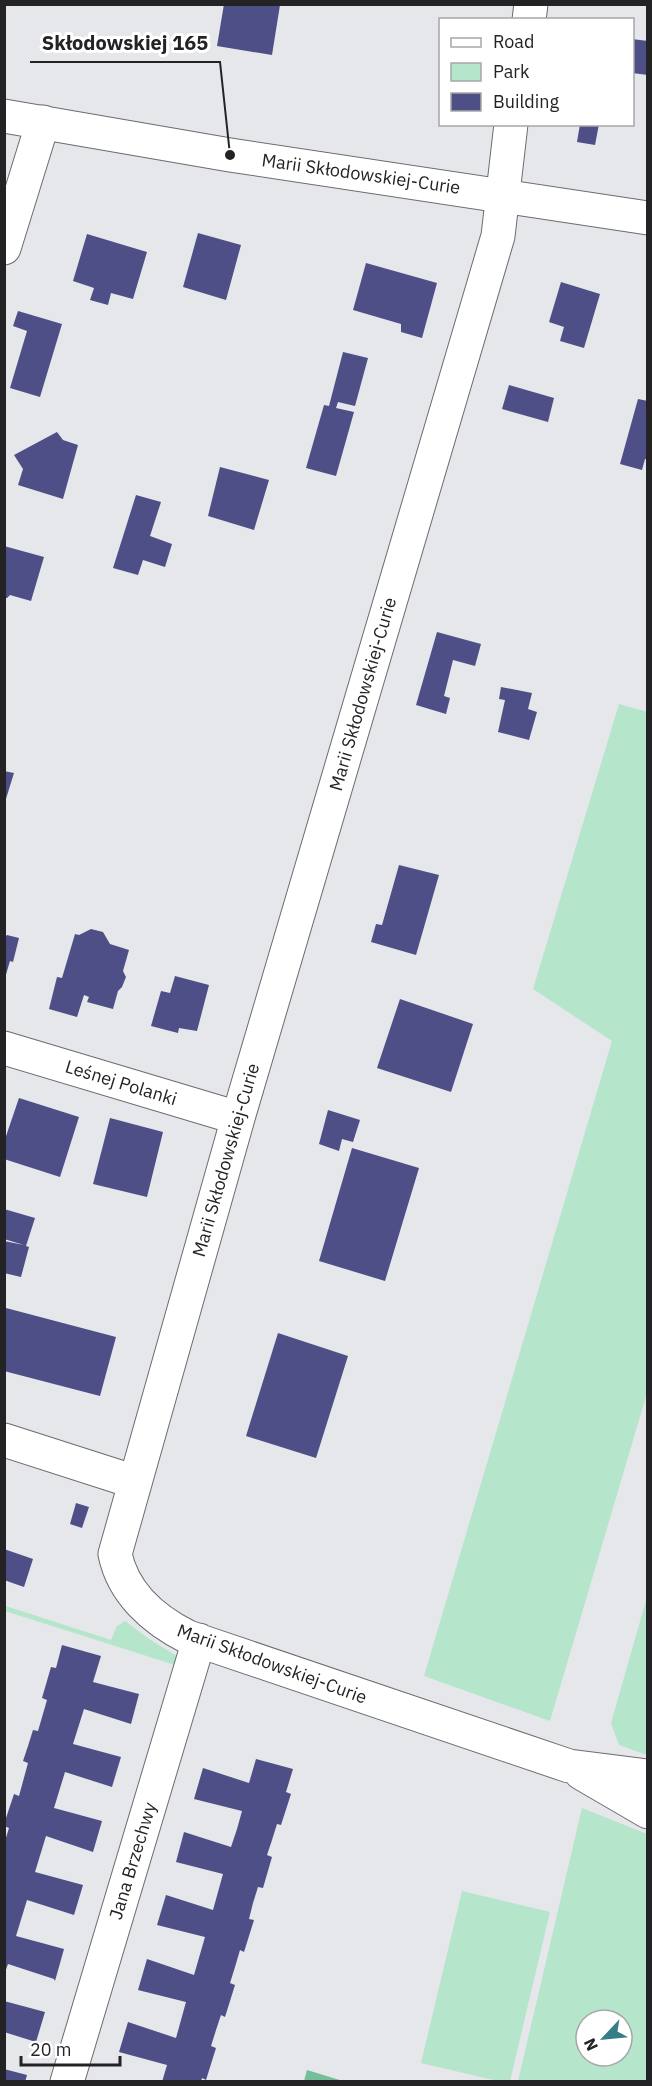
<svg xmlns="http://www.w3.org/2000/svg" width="652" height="2086" viewBox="0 0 652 2086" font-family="'IBM Plex Sans',sans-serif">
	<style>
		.green { fill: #b5e5cb; fill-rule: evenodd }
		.forest { fill: #75be9a }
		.building { fill: #4e4f86 }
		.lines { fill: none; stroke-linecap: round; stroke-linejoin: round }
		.minor-casing { stroke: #6a6c6f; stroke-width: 35 }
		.tertiary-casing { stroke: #6a6c6f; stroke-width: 35 }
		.minor { stroke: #fff; stroke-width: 33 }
		.tertiary { stroke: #fff; stroke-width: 33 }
		.labels { text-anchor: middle; stroke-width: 6; stroke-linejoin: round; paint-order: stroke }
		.street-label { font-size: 18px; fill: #232325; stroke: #fff }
		.leader { fill: none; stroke: #232325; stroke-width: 2 }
		.callout-dot { fill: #232325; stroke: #fff; stroke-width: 2 }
		.callout-label { font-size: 20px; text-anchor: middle; font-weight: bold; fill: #232325; stroke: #fff; stroke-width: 6; stroke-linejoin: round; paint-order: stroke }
	</style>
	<rect width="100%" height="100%" fill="#e5e7eb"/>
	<path class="green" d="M 619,704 L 648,712 L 647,1393 L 550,1721 L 424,1676 L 612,1041 L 533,989 Z
		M 647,1597 L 648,1755 L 647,1755 L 619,1745 L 611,1723 Z
		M 6,1606 L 111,1640 L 117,1626 L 125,1621 L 152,1641 L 177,1656 L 175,1665 L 5,1611 Z
		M 582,1808 L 647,1834 L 647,2081 L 518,2081 ZM 586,2020 L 622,2020 L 622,2056 L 586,2056 Z
		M 462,1891 L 550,1912 L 510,2081 L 498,2081 L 421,2063 Z"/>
	<path class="forest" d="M 307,2070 L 343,2081 L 304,2081 Z"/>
	<path class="building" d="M 224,4 L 280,5 L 272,55 L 217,46 Z
		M 632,39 L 648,41 L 648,75 L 632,73 Z
		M 580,124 L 599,124 L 595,145 L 577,142 Z
		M 198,233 L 241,245 L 226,300 L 183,287 Z
		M 87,234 L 147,252 L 133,299 L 111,293 L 108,305 L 90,300 L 94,288 L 73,281 Z
		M 366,263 L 437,283 L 422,338 L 401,332 L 401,324 L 353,310 Z
		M 561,282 L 600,294 L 584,348 L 560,341 L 564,327 L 549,322 Z
		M 18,311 L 62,324 L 40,397 L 10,388 L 27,331 L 13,326 Z
		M 343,352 L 368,358 L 355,406 L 338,402 L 336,408 L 354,412 L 336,476 L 306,468 L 324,405 L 329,406 Z
		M 509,385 L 554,398 L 548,422 L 502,409 Z
		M 638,399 L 648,401 L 648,460 L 645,459 L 642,470 L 620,464 Z
		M 57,432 L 63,440 L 78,445 L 63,499 L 18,485 L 23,469 L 14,455 Z
		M 220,467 L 269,480 L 254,530 L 208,516 Z
		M 136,495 L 161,502 L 150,536 L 172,544 L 165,567 L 143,560 L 138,575 L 113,568 Z
		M 4,546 L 44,557 L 31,601 L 10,595 L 7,598 L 4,598 Z
		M 437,632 L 481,644 L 475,666 L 453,660 L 444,696 L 450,698 L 446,714 L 416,705 Z
		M 501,687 L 532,693 L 528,709 L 537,712 L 529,740 L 498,732 L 505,700 L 499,699 Z
		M 4,771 L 14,773 L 5,802 L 4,802 Z
		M 399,865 L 439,875 L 416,955 L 371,942 L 376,924 L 382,925 Z
		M 91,929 L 103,932 L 110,944 L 129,950 L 123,971 L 126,977 L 122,987 L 118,991 L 113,1009 L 87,1002 L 89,997 L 84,995 L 77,1017 L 49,1009 L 57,977 L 62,978 L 75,934 L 79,935 Z
		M 7,935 L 19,938 L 13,962 L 10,961 L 5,978 L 4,938 Z
		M 175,976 L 209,985 L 197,1031 L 179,1028 L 178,1033 L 151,1026 L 161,991 L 170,993 Z
		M 400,999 L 473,1024 L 451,1092 L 377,1068 Z
		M 19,1098 L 79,1117 L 60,1177 L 4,1159 L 4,1142 Z
		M 328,1110 L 360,1120 L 353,1142 L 342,1139 L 339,1151 L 319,1144 Z
		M 110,1118 L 163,1132 L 147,1197 L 93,1184 Z
		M 352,1148 L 419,1168 L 385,1281 L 319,1261 Z
		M 4,1209 L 35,1218 L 26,1246 L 29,1247 L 21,1277 L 4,1273 L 4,1241 L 24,1245 L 4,1239 Z
		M 6,1308 L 116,1337 L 100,1396 L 4,1371 Z
		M 278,1333 L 348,1356 L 316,1458 L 246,1436 Z
		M 76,1503 L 89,1507 L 82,1528 L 70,1524 Z
		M 4,1549 L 33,1559 L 24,1587 L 4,1580 Z
		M 62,1645 L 101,1656 L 93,1682 L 139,1694 L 131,1724 L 84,1709 L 73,1744 L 121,1757 L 112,1787 L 65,1772 L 54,1808 L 102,1821 L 93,1852 L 46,1836 L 35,1872 L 83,1885 L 74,1915 L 27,1900 L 16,1936 L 64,1949 L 55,1981 L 54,1979 L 8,1964 L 4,1975 L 4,1844 L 9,1828 L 4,1826 L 4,1824 L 14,1794 L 19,1796 L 28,1763 L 23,1761 L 28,1746 L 33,1730 L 38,1731 L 47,1700 L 42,1698 L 51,1667 L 56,1668 Z
		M 256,1759 L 293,1769 L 286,1792 L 291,1794 L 281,1825 L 277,1824 L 272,1840 L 267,1855 L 272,1857 L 263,1888 L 258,1887 L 253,1903 L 249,1919 L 254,1920 L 244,1952 L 240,1950 L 235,1967 L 230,1983 L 235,1985 L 225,2017 L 221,2015 L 216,2030 L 211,2046 L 216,2048 L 206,2080 L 202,2078 L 201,2082 L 162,2082 L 167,2065 L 119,2052 L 128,2022 L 176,2038 L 186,2002 L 138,1990 L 147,1959 L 194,1975 L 205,1937 L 157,1925 L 166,1895 L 213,1910 L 223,1874 L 176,1862 L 184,1832 L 231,1847 L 237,1829 L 242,1811 L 194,1799 L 203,1768 L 249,1783 Z
		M 4,2001 L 45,2012 L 36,2042 L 4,2032 Z
		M 4,2069 L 27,2075 L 25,2082 L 4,2082 Z"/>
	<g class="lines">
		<g class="minor-casing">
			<path id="minor" d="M 529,20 L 531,4
				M 511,124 L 498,236 L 238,1118 L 115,1554 C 123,1593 154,1620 188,1637 L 569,1766 L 648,1776
				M 4,248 L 43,122
				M 4,1048 L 238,1118
				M 4,1440 L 135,1482
				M 581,1773 L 648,1812
				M 67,2082 L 199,1640"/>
		</g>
		<g class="tertiary-casing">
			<path id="tertiary" d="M 4,116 L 230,155 L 648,218"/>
		</g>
		<use href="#minor" class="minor"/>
		<use href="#tertiary" class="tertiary"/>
	</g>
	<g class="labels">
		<g class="street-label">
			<text transform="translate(361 174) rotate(8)" y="6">Marii Skłodowskiej-Curie</text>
			<text transform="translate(363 694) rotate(-74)" y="6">Marii Skłodowskiej-Curie</text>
			<text transform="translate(121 1083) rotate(17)" y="6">Leśnej Polanki</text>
			<text transform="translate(226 1160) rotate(-74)" y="6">Marii Skłodowskiej-Curie</text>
			<text transform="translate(272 1664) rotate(20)" y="6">Marii Skłodowskiej-Curie</text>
			<text transform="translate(133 1861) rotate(-73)" y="6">Jana Brzechwy</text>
		</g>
	</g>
	<path class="leader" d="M230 155L220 62H30"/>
	<circle class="callout-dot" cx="230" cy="155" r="6"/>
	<g class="callout-label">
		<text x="125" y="50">Skłodowskiej 165</text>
	</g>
	<rect width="652" height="2086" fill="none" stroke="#232325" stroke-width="12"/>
	<rect x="439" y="18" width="195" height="108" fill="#ffffff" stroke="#a7a7a8" stroke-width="1.5"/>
	<rect x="451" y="38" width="30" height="9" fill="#ffffff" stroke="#a7a7a8" stroke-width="1.5"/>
	<text x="493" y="48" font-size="18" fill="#232325">Road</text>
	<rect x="451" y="63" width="30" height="18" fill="#b5e5cb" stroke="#a7a7a8" stroke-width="1.5"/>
	<text x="493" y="78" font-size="18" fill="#232325">Park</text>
	<rect x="451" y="93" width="30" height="18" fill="#4e4f86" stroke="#a7a7a8" stroke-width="1.5"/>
	<text x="493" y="108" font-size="18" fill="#232325">Building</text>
	<g transform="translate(604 2038) rotate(244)"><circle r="28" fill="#ffffff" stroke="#a7a7a8" stroke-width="1.5"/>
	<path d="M0-4.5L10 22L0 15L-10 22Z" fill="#367d88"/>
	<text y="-9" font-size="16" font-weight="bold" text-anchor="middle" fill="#232325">N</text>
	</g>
	<path d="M21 2056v9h99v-9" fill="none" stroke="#232325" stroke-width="3"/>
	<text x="30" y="2056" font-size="18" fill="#232325" stroke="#ffffff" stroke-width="4.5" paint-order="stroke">20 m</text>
</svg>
